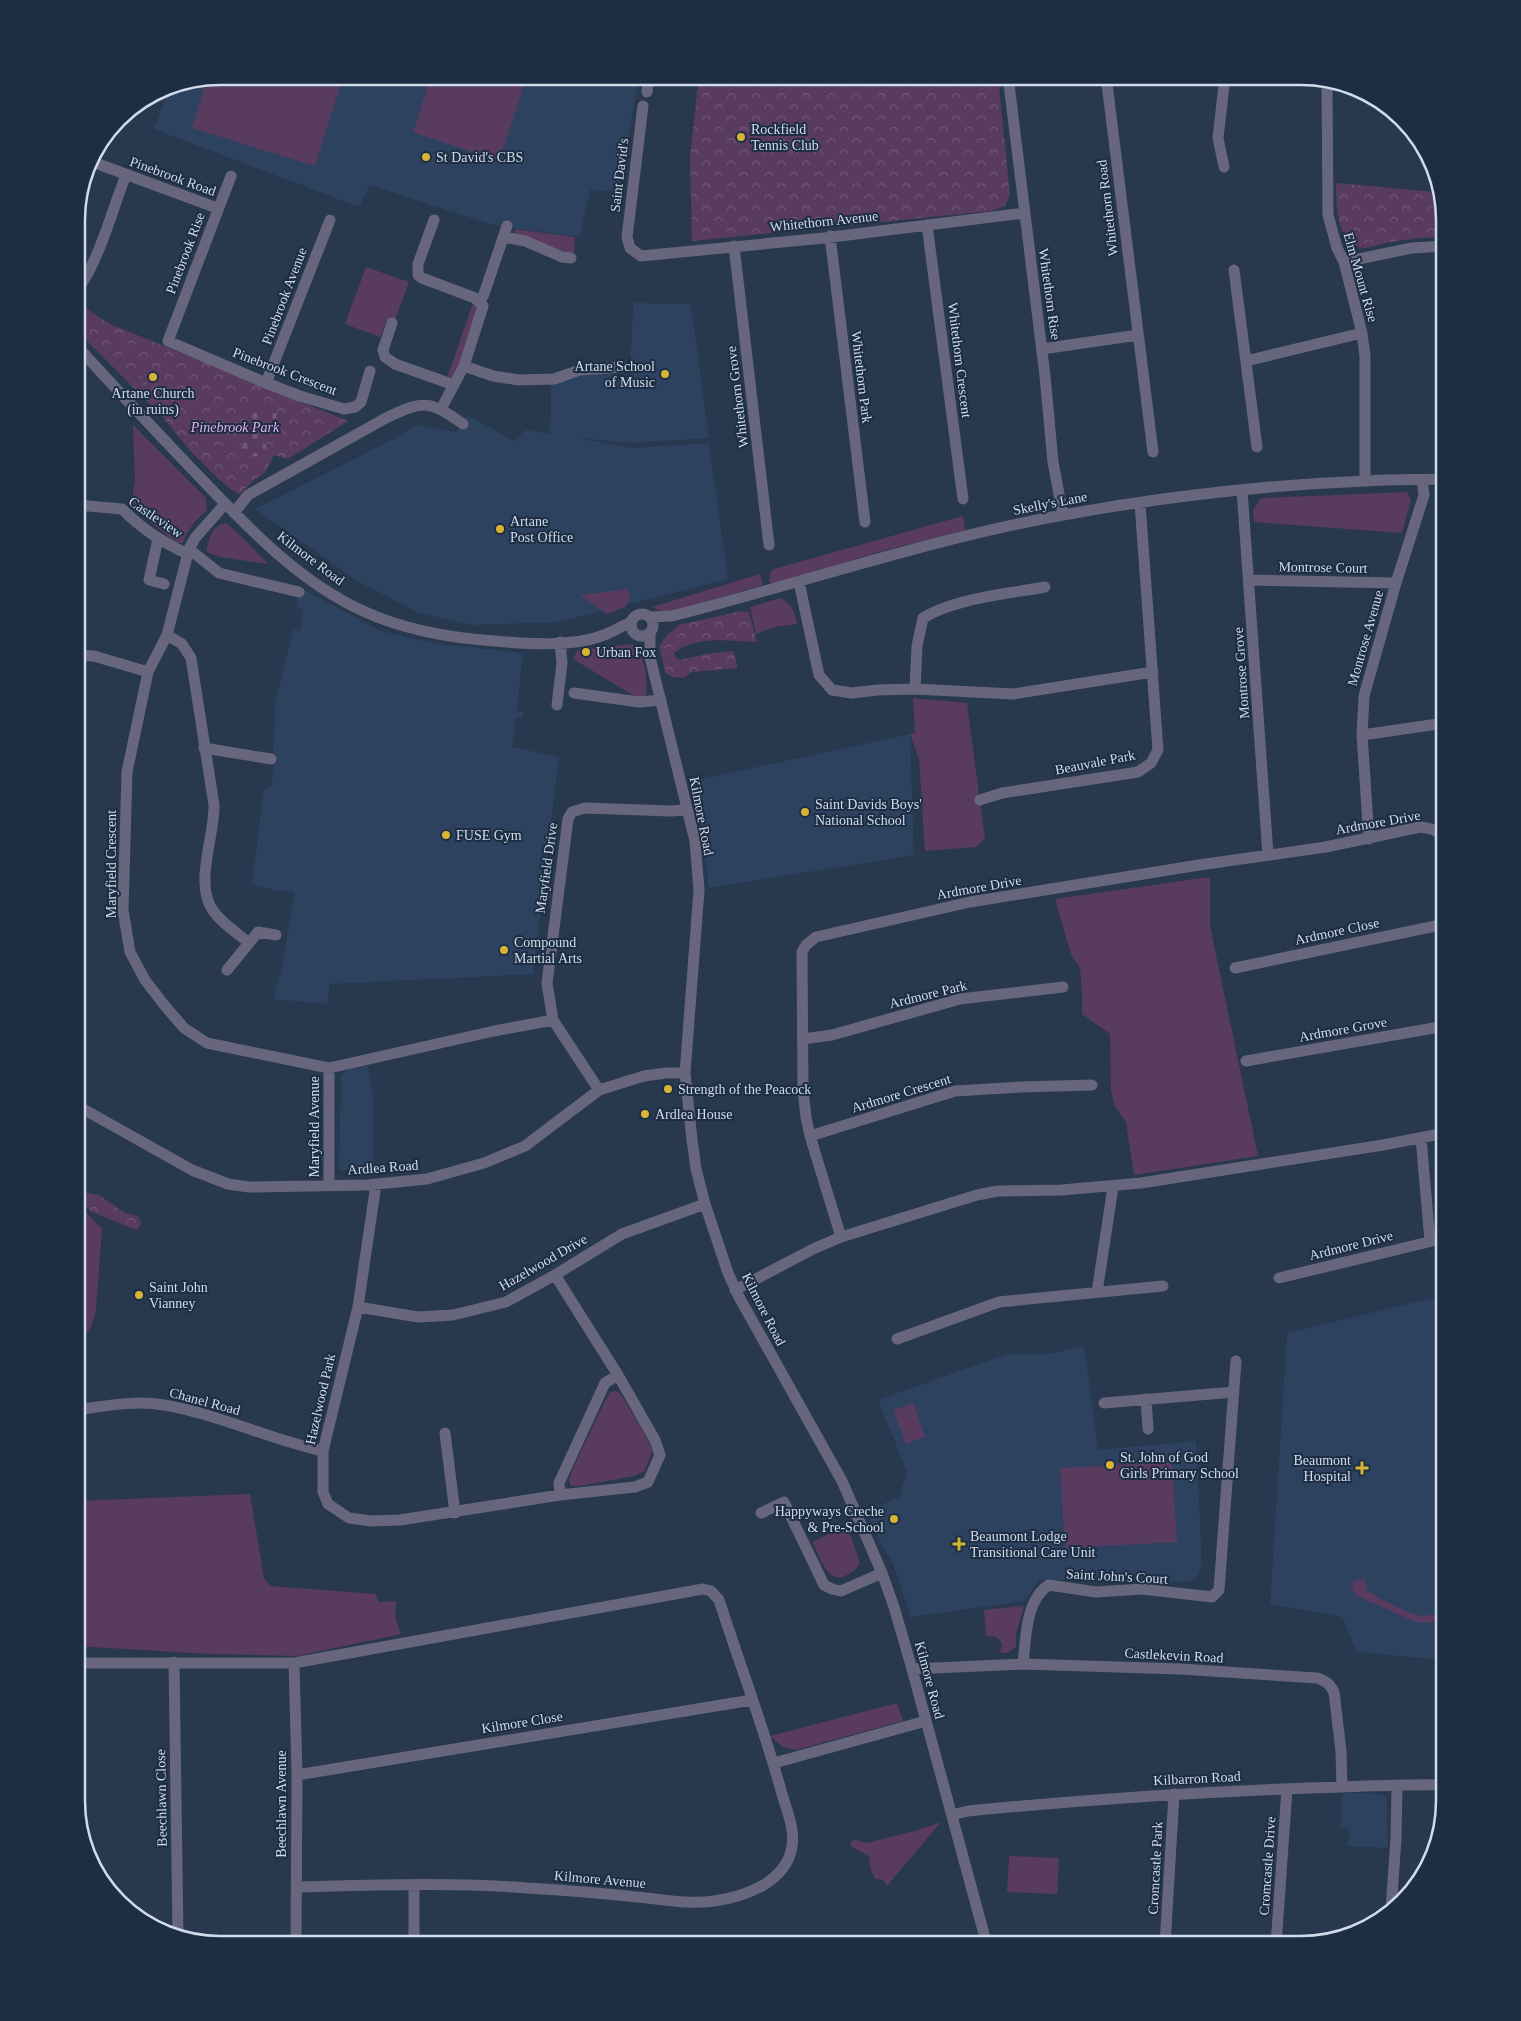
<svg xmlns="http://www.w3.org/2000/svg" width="1521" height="2021" viewBox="0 0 1521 2021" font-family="Georgia,serif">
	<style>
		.built { fill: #2d425f }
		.grass { fill: #5a3b60 }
		.forest { fill: url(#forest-crowns) }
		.cemetery { fill: url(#cemetery-stones) }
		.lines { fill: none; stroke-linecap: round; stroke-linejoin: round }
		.minor { stroke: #67667c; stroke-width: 11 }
		.poi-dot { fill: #d8b434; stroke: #1d2e44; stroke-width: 2 }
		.labels { text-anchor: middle; stroke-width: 4; stroke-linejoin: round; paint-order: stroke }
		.poi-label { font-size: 14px; fill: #d1dcea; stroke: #1d2e44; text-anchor: start }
		.street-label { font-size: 14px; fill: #d1dcea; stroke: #1d2e44 }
		.park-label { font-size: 14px; font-style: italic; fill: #e5b0f0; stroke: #1d2e44 }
		.rim { fill: none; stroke: #d1dcea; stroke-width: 2.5 }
	</style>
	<defs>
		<pattern id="forest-crowns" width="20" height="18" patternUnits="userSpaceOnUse" patternTransform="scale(1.25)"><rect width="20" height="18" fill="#5a3b60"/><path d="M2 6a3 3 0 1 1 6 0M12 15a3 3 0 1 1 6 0" fill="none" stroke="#715777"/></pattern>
		<pattern id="cemetery-stones" width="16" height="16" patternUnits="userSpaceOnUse" patternTransform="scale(1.25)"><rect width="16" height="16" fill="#5a3b60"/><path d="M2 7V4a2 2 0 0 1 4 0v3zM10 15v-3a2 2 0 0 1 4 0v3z" fill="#715777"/></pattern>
	</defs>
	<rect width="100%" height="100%" fill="#27384f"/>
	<path class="built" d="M 220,76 L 639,76 L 619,191 L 590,190 L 580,237 L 493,225 L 370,185 L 359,207 L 154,129 L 170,86 Z
		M 633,303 L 691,304 L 709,438 L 630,443 L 578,438 L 631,448 L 709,443 L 728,579 L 558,622 L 472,625 L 419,613 L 359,582 L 255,509 L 394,439 L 415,425 L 456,432 L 468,415 L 514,441 L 525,430 L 550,434 L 551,384 L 571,376 L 612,372 L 613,380 L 630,377 Z
		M 299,587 L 381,631 L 438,644 L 523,653 L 517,710 L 523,712 L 523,718 L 516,718 L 512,747 L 559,757 L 533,974 L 330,984 L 327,1004 L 273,999 L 282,966 L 295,892 L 273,890 L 252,884 L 264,789 L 272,785 L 275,704 L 293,630 L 300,631 L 303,610 L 296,607 Z
		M 910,734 L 914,855 L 709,888 L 704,844 L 693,781 Z
		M 368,1065 L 373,1096 L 374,1170 L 339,1170 L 341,1075 L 349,1069 Z
		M 1445,1295 L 1445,1660 L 1357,1652 L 1342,1617 L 1270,1604 L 1287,1333 Z
		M 1084,1345 L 1098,1450 L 1196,1441 L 1202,1565 L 1198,1576 L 1188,1582 L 1039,1580 L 1025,1601 L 911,1617 L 894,1566 L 878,1538 L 867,1511 L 899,1497 L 907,1472 L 878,1400 L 1007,1354 L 1051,1354 Z
		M 1343,1793 L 1381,1794 L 1385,1796 L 1387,1800 L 1388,1848 L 1348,1846 L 1349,1829 L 1340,1827 Z"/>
	<path class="grass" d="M 220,76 L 343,76 L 315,166 L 192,128 L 207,79 Z
		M 431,76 L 527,76 L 499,161 L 413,132 Z
		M 515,229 L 575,237 L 574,253 L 566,253 L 514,234 Z
		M 366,267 L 409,282 L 394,322 L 387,320 L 380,337 L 345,324 Z
		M 473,303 L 477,309 L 456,373 L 453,377 L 447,378 Z
		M 133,425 L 206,498 L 207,510 C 195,520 188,529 183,543 L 177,543 L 133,509 L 133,492 L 135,481 Z
		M 1407,492 L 1411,500 L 1402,533 L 1254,522 L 1253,510 L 1261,498 Z
		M 963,516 L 965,530 L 879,552 L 771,584 L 769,581 L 771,572 L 774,569 Z
		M 226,523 L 240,535 L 268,564 L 219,557 L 207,552 C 208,539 211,526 226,523 Z
		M 760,574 L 763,585 L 674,611 L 661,611 L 652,607 Z
		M 628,589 L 630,599 L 625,607 L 607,614 L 580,595 Z
		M 781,598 C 792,604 795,613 797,624 L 775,627 L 756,634 L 750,607 Z
		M 633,644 C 645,656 648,679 646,695 L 639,699 L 573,659 L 578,650 Z
		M 913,698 L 967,703 L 985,839 L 975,847 L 925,851 L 919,759 L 910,734 L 915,733 Z
		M 1210,877 L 1210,926 L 1258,1156 L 1134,1175 L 1126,1122 L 1114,1105 L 1111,1090 L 1110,1034 L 1082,1014 L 1082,993 L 1080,968 L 1071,954 L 1055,899 Z
		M 79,1205 L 102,1229 L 96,1310 C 93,1323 90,1335 76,1339 L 76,1219 L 79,1214 Z
		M 615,1391 L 620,1393 L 648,1439 L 652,1451 L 647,1465 L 644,1471 L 634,1476 L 580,1486 L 571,1486 L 569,1481 L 572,1470 L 606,1399 L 611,1392 Z
		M 913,1403 L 925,1437 L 906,1444 L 893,1410 Z
		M 1172,1462 L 1177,1542 L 1065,1548 L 1060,1468 Z
		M 250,1494 L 264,1578 L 270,1586 L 375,1594 L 379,1602 L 396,1601 L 395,1617 L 401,1634 L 297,1656 L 209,1654 L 76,1646 L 76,1501 Z
		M 847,1525 L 860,1563 C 856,1571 852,1572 845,1576 C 827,1584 819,1554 812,1542 Z
		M 1364,1578 L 1367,1591 C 1384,1600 1400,1610 1418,1615 C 1425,1618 1433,1612 1441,1615 L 1441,1619 L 1429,1623 L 1416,1622 L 1357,1596 L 1352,1590 L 1353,1582 Z
		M 1024,1606 L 1016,1633 L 1016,1647 L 1007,1653 L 1000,1653 L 1002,1644 C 998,1637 995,1635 986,1636 L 984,1610 Z
		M 897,1703 L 903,1721 L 796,1750 L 783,1747 L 770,1736 Z
		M 941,1822 L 887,1886 L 883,1880 L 875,1879 L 871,1870 L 869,1856 L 850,1846 L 853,1839 L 867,1843 L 915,1831 Z
		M 1009,1856 L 1059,1858 L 1057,1894 L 1007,1892 Z"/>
	<path class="forest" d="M 699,76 L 998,76 L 1010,195 L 1005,206 L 991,211 L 692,241 L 690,157 Z
		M 1336,183 L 1435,192 L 1445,220 L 1445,237 C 1427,237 1409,239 1391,242 C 1382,243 1373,248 1364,248 C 1336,245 1336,204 1336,183 Z
		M 77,303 L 110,324 L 348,421 L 288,459 L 274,455 L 265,473 L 254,480 L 239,495 L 223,483 L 193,454 L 160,414 L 77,331 Z
		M 741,611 L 749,612 L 757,642 C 729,641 697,635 674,653 L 677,660 L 707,654 L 733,651 L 738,668 L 692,672 L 683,678 L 673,677 L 666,674 L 659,646 L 667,635 L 679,625 Z
		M 88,1193 L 99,1195 L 125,1213 L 137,1216 L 141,1221 L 140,1226 L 136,1230 L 92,1212 L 78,1200 L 82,1195 Z"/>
	<path class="cemetery" d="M 162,369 L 165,380 L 143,385 L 141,373 Z
		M 250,406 L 277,413 L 275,423 C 259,424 261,439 267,449 L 262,458 L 239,452 Z"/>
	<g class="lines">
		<path class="minor" d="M 1008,76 L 1045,376 L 1053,462 L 1063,515
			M 1106,76 L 1153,452
			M 1327,82 L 1328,215 L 1337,248 L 1344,262 L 1362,333 L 1365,356 L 1365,481
			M 647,92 L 649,76
			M 643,106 L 627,237 L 630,248 L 641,256 L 824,238 L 1024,213
			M 90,161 L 217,208
			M 1224,167 L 1218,138 L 1225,77
			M 231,176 L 168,341 L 266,383 L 300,396 L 344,409 L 355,407 L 361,402 L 370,371
			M 434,220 L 418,264 L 418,275 L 422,278 L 475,298 L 483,306 L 464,366 L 441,409
			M 927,225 L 963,499
			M 830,236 L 865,522
			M 503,237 L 525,241 L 562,257 L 571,258
			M 734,246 L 769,545
			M 1344,262 L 1412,248 L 1445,246
			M 1234,270 L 1257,447
			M 77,289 C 97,268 114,204 126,175
			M 480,301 L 484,294 L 507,226
			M 392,323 L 383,350 L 385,357 L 395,364 L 454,385
			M 77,346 C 114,387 152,427 190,467 C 242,521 294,579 363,611 C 404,630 451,638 495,641 C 527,644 573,647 604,635 C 613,632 622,626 631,622
			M 1042,349 L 1138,335
			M 1246,361 L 1362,333
			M 464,366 L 493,376 L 519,380 L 554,379 L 580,370 L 622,367
			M 266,383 L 330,220
			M 77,385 L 80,386
			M 1242,490 L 1268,855
			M 225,504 L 195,538 L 189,549 L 167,635 L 148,672 L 127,772 L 123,910 L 130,952 L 145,980 L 165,1006 L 184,1028 L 207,1043 L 329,1068 L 494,1031 L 553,1020
			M 77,505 L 122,509 C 141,528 163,543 188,554
			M 234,513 L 248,495 L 386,418 C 423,400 429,400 463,424
			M 158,539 L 149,580 L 164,584
			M 189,549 L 219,573 L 299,592
			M 1249,580 L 1396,583
			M 799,582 L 819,675 L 832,690 L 852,693 L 877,690 L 915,689 L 1013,694 L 1153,672
			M631 625a11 11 0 1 1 22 0a11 11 0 1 1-22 0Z
			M 649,617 L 672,616 C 802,583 930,539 1063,515 C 1162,497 1264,485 1366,481 C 1392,479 1418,480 1445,479
			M 650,633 L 650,657 L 695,841 L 699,890 L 685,1073 L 692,1140 L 696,1169 L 705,1204 L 728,1273 L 739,1297 L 842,1481 L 882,1573 L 894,1607 L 912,1669 L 987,1945
			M 167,635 L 182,644 L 191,658 L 214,805 C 215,836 193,885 214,912 C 223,924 237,933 249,943
			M 76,655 L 94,656 L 148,672
			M 915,689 L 917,646 L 923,618 C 955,598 1008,594 1045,587
			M 574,693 L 639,702 L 661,700
			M 557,705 L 562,663 L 560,642
			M 1362,735 L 1445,723
			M 204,748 L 271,759
			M 980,800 L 1002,793 L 1138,772 L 1151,763 L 1158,750 L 1140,503
			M 1369,839 L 1362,735 L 1364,696 L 1396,583 L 1424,495 L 1422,480
			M 1235,968 L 1445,924
			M 227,970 L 258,932 L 276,935
			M 803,1039 L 832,1035 L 960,999 L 1063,987
			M 1246,1061 L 1445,1026
			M 329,1068 L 329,1185
			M 599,1090 L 553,1020 L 547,983 L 568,819 L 572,812 L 585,808 L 670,811 L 687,810
			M 76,1105 L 192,1170 L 228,1184 L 249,1187 L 367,1185 L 427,1179 L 484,1163 L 525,1146 L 599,1090 L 644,1076 L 666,1073 L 685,1073
			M 810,1136 L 955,1091 L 1021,1087 L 1092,1085
			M 1421,1138 L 1430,1241
			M 376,1184 L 358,1307 L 323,1451 L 323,1492 L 328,1504 L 349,1518 L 371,1521 L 400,1520 L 560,1495 L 635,1487 L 648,1482 L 660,1455 L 655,1440 L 618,1375 L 555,1275
			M 841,1237 L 810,1136 L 806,1117 L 803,1090 L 802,952 L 806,945 L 816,937 L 970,902 L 1199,865 L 1326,847 L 1420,827 C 1437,829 1439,831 1445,846
			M 1279,1278 L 1445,1238
			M 735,1290 L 813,1249 L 841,1237 L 977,1195 L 998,1191 L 1062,1190 L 1141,1183 L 1383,1145 L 1445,1133
			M 1097,1292 L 1113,1187
			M 358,1307 L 418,1317 L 453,1315 L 506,1302 L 555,1275 L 622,1234 L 705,1204
			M 897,1339 L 999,1302 L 1163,1286
			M 1146,1399 L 1148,1429
			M 1104,1403 L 1234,1392
			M 76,1410 C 105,1406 136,1400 164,1405 C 218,1414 269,1439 323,1451
			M 445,1433 L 455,1513
			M 560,1495 L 559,1483 L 605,1383 L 618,1375
			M 761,1513 L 784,1502 L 824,1585 L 832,1589 L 841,1591 L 882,1573
			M 174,1662 L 178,1934
			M 76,1663 L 294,1663 L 703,1589 L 711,1591 L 719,1600 C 740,1665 764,1728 782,1794 C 787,1811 795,1829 792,1847 C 786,1882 745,1897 714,1901 C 688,1905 662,1899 636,1897 C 600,1893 563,1890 527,1888 C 450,1882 373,1885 296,1887
			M 294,1663 L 297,1775 L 296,1945
			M 1023,1664 C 1026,1639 1025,1600 1049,1585 L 1096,1592 L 1142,1589 L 1212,1597 L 1219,1590 L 1236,1361
			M 912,1669 L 1023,1664 L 1180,1669 L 1317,1678 C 1326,1681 1330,1684 1334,1692 L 1341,1751 L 1342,1787
			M 774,1763 L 926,1721
			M 297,1775 L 752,1700
			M 952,1815 L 968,1811 C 1081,1800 1194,1792 1308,1788 C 1354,1787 1399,1784 1445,1785
			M 1391,1910 L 1396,1838 L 1397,1786
			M 414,1945 L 414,1885
			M 1165,1945 L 1174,1794
			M 1276,1945 L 1287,1789"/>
	</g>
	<g class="poi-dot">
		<circle cx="741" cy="137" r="5"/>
		<circle cx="426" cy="157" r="5"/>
		<circle cx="665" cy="374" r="5"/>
		<circle cx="153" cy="377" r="5"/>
		<circle cx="500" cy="529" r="5"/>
		<circle cx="586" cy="652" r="5"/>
		<circle cx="805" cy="812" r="5"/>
		<circle cx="446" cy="835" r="5"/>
		<circle cx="504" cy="950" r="5"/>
		<circle cx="668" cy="1089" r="5"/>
		<circle cx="645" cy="1114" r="5"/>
		<circle cx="139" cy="1295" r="5"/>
		<circle cx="1110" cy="1465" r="5"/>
		<path d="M1359.5 1460.5h5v5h5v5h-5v5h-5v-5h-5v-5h5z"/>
		<circle cx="894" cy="1519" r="5"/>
		<path d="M956.5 1536.5h5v5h5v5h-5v5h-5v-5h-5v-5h5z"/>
	</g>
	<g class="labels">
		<g class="poi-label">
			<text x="751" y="134">Rockfield<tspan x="751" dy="16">Tennis Club</tspan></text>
			<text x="436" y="162">St David's CBS</text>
			<text x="655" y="371" text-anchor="end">Artane School<tspan x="655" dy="16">of Music</tspan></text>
			<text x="153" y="398" text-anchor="middle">Artane Church<tspan x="153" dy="16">(in ruins)</tspan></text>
			<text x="510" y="526">Artane<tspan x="510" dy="16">Post Office</tspan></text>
			<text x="596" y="657">Urban Fox</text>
			<text x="815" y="809">Saint Davids Boys'<tspan x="815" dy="16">National School</tspan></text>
			<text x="456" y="840">FUSE Gym</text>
			<text x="514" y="947">Compound<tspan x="514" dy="16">Martial Arts</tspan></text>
			<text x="678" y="1094">Strength of the Peacock</text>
			<text x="655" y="1119">Ardlea House</text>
			<text x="149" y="1292">Saint John<tspan x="149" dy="16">Vianney</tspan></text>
			<text x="1120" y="1462">St. John of God<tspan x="1120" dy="16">Girls Primary School</tspan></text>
			<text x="1351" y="1465" text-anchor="end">Beaumont<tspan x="1351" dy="16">Hospital</tspan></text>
			<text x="884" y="1516" text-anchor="end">Happyways Creche<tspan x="884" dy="16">&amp; Pre-School</tspan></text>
			<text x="970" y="1541">Beaumont Lodge<tspan x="970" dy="16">Transitional Care Unit</tspan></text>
		</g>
		<g class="street-label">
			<text transform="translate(619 175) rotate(-83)" y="5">Saint David's</text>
			<text transform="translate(173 176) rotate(20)" y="5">Pinebrook Road</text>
			<text transform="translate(1107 208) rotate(-97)" y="5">Whitethorn Road</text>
			<text transform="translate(824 221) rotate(-6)" y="5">Whitethorn Avenue</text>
			<text transform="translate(185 253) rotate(-69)" y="5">Pinebrook Rise</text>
			<text transform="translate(1361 277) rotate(74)" y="5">Elm Mount Rise</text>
			<text transform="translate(1050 294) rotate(82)" y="5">Whitethorn Rise</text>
			<text transform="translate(284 296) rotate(-69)" y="5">Pinebrook Avenue</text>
			<text transform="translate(960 360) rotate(83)" y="5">Whitethorn Crescent</text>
			<text transform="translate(285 371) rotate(21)" y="5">Pinebrook Crescent</text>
			<text transform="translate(862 377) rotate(83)" y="5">Whitethorn Park</text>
			<text transform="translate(737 397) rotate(-97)" y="5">Whitethorn Grove</text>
			<text transform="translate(1050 503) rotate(-11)" y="5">Skelly's Lane</text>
			<text transform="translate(156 517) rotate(34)" y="5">Castleview</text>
			<text transform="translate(311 558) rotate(37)" y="5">Kilmore Road</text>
			<text transform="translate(1323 567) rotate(1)" y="5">Montrose Court</text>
			<text transform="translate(1365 638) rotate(-74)" y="5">Montrose Avenue</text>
			<text transform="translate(1241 673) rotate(-94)" y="5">Montrose Grove</text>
			<text transform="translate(1095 762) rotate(-11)" y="5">Beauvale Park</text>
			<text transform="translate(702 816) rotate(79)" y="5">Kilmore Road</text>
			<text transform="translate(1378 822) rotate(-10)" y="5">Ardmore Drive</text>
			<text transform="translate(111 864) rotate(-90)" y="5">Maryfield Crescent</text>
			<text transform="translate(546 868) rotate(-82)" y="5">Maryfield Drive</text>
			<text transform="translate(979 887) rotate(-10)" y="5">Ardmore Drive</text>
			<text transform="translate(1337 931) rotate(-12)" y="5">Ardmore Close</text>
			<text transform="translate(928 994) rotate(-14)" y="5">Ardmore Park</text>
			<text transform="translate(1343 1029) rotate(-10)" y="5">Ardmore Grove</text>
			<text transform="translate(901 1093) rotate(-17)" y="5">Ardmore Crescent</text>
			<text transform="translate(314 1127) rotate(-90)" y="5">Maryfield Avenue</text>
			<text transform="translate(383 1167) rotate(-4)" y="5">Ardlea Road</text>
			<text transform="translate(1351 1245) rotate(-14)" y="5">Ardmore Drive</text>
			<text transform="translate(543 1262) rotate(-30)" y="5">Hazelwood Drive</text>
			<text transform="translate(764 1309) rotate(63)" y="5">Kilmore Road</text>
			<text transform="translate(320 1399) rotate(-77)" y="5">Hazelwood Park</text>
			<text transform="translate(205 1401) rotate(15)" y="5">Chanel Road</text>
			<text transform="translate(1117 1576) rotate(3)" y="5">Saint John's Court</text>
			<text transform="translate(1174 1655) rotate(3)" y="5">Castlekevin Road</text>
			<text transform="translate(930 1680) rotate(75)" y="5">Kilmore Road</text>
			<text transform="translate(522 1722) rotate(-9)" y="5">Kilmore Close</text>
			<text transform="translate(1197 1778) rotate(-3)" y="5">Kilbarron Road</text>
			<text transform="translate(161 1798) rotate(-91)" y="5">Beechlawn Close</text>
			<text transform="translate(281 1804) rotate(-90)" y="5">Beechlawn Avenue</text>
			<text transform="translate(1267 1866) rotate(-86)" y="5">Cromcastle Drive</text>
			<text transform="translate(1155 1868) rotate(-87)" y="5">Cromcastle Park</text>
			<text transform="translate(600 1879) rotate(5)" y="5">Kilmore Avenue</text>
		</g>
		<g class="park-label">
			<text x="235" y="432">Pinebrook Park</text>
		</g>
	</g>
	<path d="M0 0H1521V2021H0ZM220 85H1301A135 135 0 0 1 1436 220V1801A135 135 0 0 1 1301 1936H220A135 135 0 0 1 85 1801V220A135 135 0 0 1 220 85Z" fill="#1d2e44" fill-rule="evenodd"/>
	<path class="rim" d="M220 85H1301A135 135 0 0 1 1436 220V1801A135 135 0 0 1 1301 1936H220A135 135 0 0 1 85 1801V220A135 135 0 0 1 220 85Z"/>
</svg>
